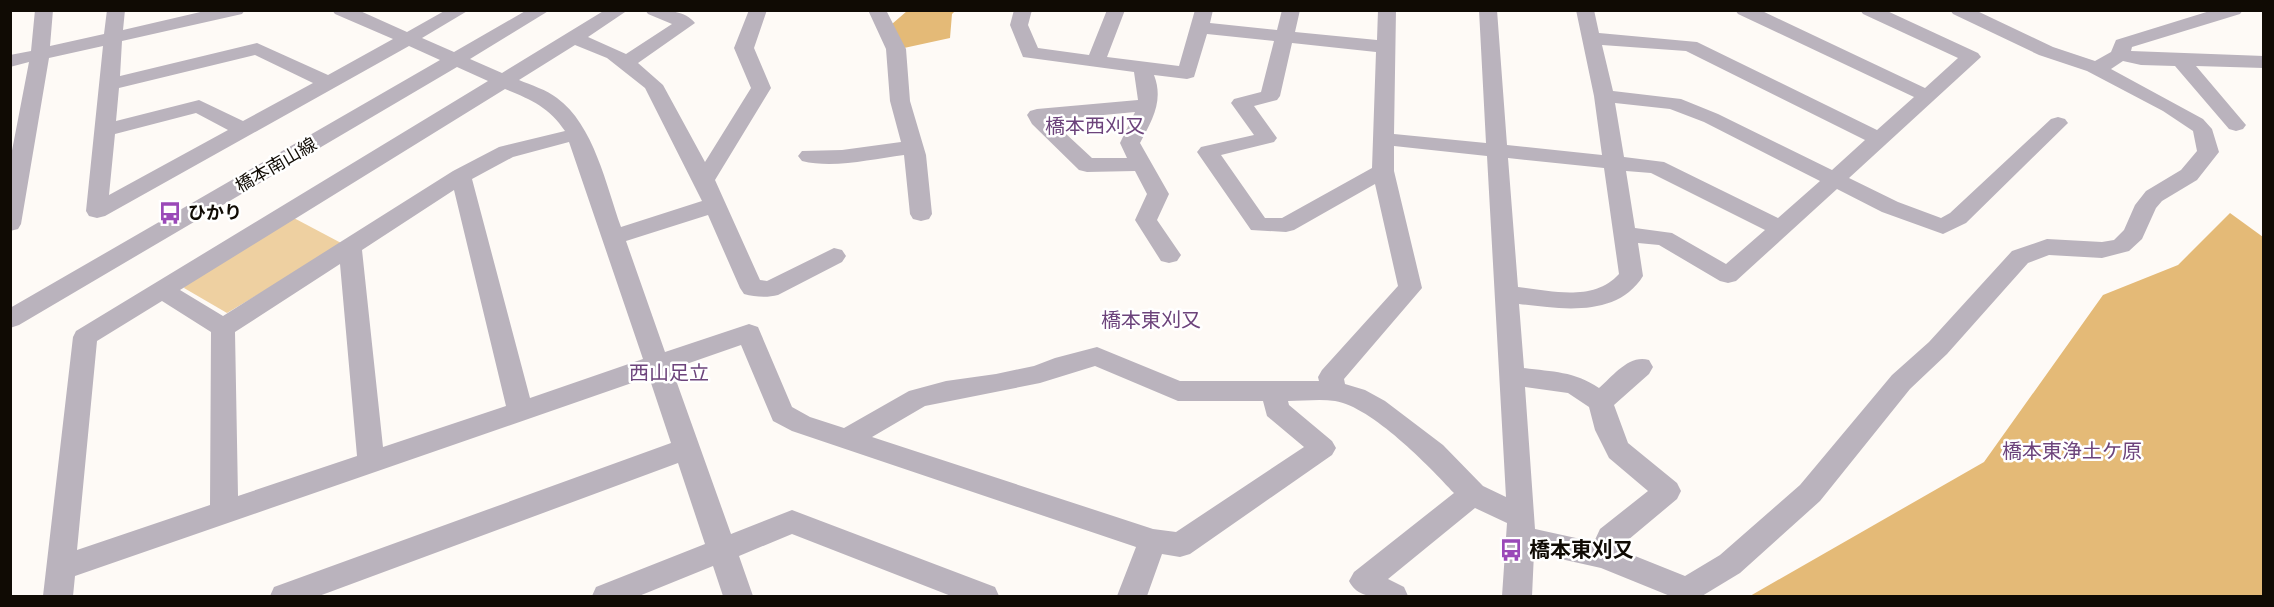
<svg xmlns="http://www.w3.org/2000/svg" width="2274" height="607" viewBox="0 0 2274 607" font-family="'Titillium Web','Noto Sans JP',sans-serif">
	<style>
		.green { fill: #eed0a1 }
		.forest { fill: #e4ba77 }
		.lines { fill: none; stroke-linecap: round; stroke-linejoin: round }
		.minor { fill: #bab3bd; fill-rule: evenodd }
		.labels { text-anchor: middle; stroke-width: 5; stroke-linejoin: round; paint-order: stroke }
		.street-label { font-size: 18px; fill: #100b04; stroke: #fff }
		.poi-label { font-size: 18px; font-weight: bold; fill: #100b04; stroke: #fff; text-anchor: start }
		.neighbourhood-label { font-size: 20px; fill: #6c437b; stroke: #fff }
		.near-poi-label { font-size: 21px; font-weight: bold; fill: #100b04; stroke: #fff; text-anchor: start }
	</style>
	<rect width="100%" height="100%" fill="#fefaf6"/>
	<path class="green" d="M 292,217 L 343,244 L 227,313 L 184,288 L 188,279 Z"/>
	<path class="forest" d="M 907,11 L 955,11 L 952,14 L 950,38 L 904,48 L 892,24 Z
		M 2230,213 L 2263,237 L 2263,596 L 1750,596 L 1984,462 L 2103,295 L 2178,265 Z"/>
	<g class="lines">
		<path class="minor" d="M 35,10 L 53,10 L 50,46 L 104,34 L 107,10 L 125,10 L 123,30 L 209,10 L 245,10 L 242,14 L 122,41 L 120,76 L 257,43 L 328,75 L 393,39 L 335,14 L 332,10 L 358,10 L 407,32 L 446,10 L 469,10 L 422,38 L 454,52 L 527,10 L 550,10 L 470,59 L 502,73 L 605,10 L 628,10 L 588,37 L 626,54 L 672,24 L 648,14 L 645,10 C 662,10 684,9 695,23 L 638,63 L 663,85 L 705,162 L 751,88 L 734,48 L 749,10 L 767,10 L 754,48 L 771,88 L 715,180 L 760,280 L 767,281 L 834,248 L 842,250 L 846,256 L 842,262 L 778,295 C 767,298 755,297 744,294 L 740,288 L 708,215 L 626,241 L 665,352 L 749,324 L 758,327 L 792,407 L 810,417 L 844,428 L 909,391 L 946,381 L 996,374 L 1034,366 L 1055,358 L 1097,347 L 1180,381 L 1319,381 L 1318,377 L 1322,370 L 1398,286 L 1375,184 L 1294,230 L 1286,232 L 1251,230 L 1197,152 L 1201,147 L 1254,135 L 1231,103 L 1234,99 L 1261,92 L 1274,41 L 1207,34 L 1194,77 L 1187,79 L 1154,75 C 1164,101 1152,120 1140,143 L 1169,194 L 1157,220 L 1181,255 L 1177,261 L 1169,263 L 1161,261 L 1135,220 L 1147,194 L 1135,171 L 1087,172 L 1079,170 L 1032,124 L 1027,115 L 1030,111 L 1037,109 L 1138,100 L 1134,72 L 1023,57 L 1010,25 L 1014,10 L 1032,10 L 1028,25 L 1038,48 L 1089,55 L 1107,10 L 1125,10 L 1107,57 L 1179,66 L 1195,10 L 1213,10 L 1210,23 L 1277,30 L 1282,10 L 1300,10 L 1295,32 L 1377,40 L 1378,10 L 1396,10 L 1394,134 L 1486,143 L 1479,10 L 1497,10 L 1507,145 L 1602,155 L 1594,96 L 1576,10 L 1594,10 L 1599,33 L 1697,42 L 1877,130 L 1914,97 L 1738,14 L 1735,10 L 1760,10 L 1925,88 L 1958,58 L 1863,14 L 1860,10 L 1885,10 L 1978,53 L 1981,57 L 1849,178 L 1898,202 L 1941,218 L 1950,213 L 2051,119 L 2058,117 L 2065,119 L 2068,123 L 1966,223 L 1943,234 L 1882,212 L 1837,189 L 1736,281 L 1728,283 L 1720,281 L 1659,245 L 1638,243 L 1643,276 C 1617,318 1561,309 1519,304 L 1524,368 C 1553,372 1574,371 1599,388 C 1613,376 1629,354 1649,360 L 1653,367 L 1649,374 L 1614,405 L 1628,443 L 1677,483 L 1681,491 L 1677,499 L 1622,545 L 1620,550 L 1685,576 L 1720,555 L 1800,485 L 1892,375 L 1929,342 L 2012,251 L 2047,239 L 2102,242 L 2114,240 L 2124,230 L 2135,205 L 2146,191 L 2181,170 L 2197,151 L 2193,131 L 2163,111 L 2087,71 L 2039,55 L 1953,14 L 1950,10 L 1975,10 L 2053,47 L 2095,61 L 2111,52 L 2116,40 L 2213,10 L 2243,10 L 2240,14 L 2132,47 L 2131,51 L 2264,56 L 2264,68 L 2196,66 L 2246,125 L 2243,129 L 2236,131 L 2229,129 L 2175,66 L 2141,65 L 2123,61 L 2111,69 L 2203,119 L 2212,129 L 2219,152 L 2197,180 L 2162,201 L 2156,208 L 2142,239 L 2129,251 L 2102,258 L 2049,255 L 2028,263 L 1947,354 L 1910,389 L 1820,501 L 1740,573 L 1702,596 L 1670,596 L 1601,568 L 1534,553 L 1532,596 L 1502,596 L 1507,523 L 1475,508 L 1388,579 L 1404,587 L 1408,596 C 1387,596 1360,603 1349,581 L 1354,572 L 1454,493 C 1429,466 1372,407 1335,401 C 1320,399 1303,401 1288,401 L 1289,405 L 1332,441 L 1336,448 L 1332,455 L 1190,554 L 1180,557 L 1162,554 L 1147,596 L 1117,596 L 1136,547 L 792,431 L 773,421 L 741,345 L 672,369 L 731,534 L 792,510 L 995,587 L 999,596 L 951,596 L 792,534 L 739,556 L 753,596 L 723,596 L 713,566 L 639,596 L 592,596 L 596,587 L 705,544 L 678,463 L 319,596 L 270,596 L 274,587 L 671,443 L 649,377 L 75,576 L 73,596 L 43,596 L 73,337 L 76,331 L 488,81 L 457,67 L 19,325 L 10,328 L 10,308 L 440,60 L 409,46 L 105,216 L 97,218 L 89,216 L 86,211 L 103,46 L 49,58 L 21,224 L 18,229 L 10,231 L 10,161 L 29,62 L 10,67 L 10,55 L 31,51 ZM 1292,43 L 1376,52 L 1372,168 L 1282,218 L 1265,218 L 1221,155 L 1274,142 L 1277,138 L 1254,106 L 1277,100 L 1280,96 ZM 575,45 L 607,58 L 645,88 L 702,201 L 621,227 C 606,185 594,125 557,98 C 547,90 531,85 519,80 ZM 1602,45 L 1686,51 L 1865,140 L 1832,170 L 1718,114 L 1681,99 L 1613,91 ZM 255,55 L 313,83 L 243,121 L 199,100 L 116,121 L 119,88 ZM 505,89 C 530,99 549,107 565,131 L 499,147 L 453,171 L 223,316 L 180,290 ZM 1615,103 L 1670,109 L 1704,122 L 1820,181 L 1778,218 L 1664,162 L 1624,157 ZM 1135,112 L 1120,143 L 1127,158 L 1092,158 L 1051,120 ZM 196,113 L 228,130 L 109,195 L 115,134 ZM 569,142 L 643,359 L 530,398 L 472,179 L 513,157 ZM 1394,146 L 1487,156 L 1506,497 L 1483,486 L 1443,445 L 1385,401 L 1365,390 L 1345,384 L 1344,379 L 1422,288 L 1394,171 ZM 1508,158 L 1604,168 L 1619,274 C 1594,302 1551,291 1518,287 ZM 1626,171 L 1651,173 L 1765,230 L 1726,264 L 1672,233 L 1635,228 ZM 454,190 L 506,406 L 383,447 L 362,250 ZM 340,264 L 357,456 L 238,496 L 235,332 ZM 162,301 L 211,332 L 210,505 L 77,550 L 97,341 ZM 1095,366 L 1178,401 L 1263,401 L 1267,416 L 1304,447 L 1176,532 L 1153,529 L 872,437 L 925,406 L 1040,383 ZM 1525,387 L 1568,393 L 1589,407 L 1595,430 L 1609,458 L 1648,491 L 1600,529 L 1594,542 L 1535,529 Z
			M 868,10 L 886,10 L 906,49 L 910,101 L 926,155 L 932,214 L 929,219 L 921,221 L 913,219 L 910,214 L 904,155 C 871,159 834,169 802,161 L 798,156 L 802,151 L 842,150 L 901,142 L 890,101 L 886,49 Z"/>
	</g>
	<defs>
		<g id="bus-bare" transform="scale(1.8)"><path d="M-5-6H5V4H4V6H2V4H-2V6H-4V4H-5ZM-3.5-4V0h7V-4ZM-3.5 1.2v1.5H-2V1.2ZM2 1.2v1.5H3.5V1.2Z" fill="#9a49b8" stroke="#fff" stroke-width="2.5" paint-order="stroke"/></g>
	</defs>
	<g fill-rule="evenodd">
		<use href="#bus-bare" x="170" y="213"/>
		<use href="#bus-bare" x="1511" y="550"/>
	</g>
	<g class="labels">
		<g class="street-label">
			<text transform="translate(276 165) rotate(-30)" y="6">橋本南山線</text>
		</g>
		<g class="poi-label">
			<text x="188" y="219">ひかり</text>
		</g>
		<g class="neighbourhood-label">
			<text x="1095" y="133">橋本西刈又</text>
			<text x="1151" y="327">橋本東刈又</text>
			<text x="669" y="380">西山足立</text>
			<text x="2072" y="458">橋本東浄土ケ原</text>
		</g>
		<g class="near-poi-label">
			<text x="1529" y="557">橋本東刈又</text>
		</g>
	</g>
	<rect width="2274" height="607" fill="none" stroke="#100b04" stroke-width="24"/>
</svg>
